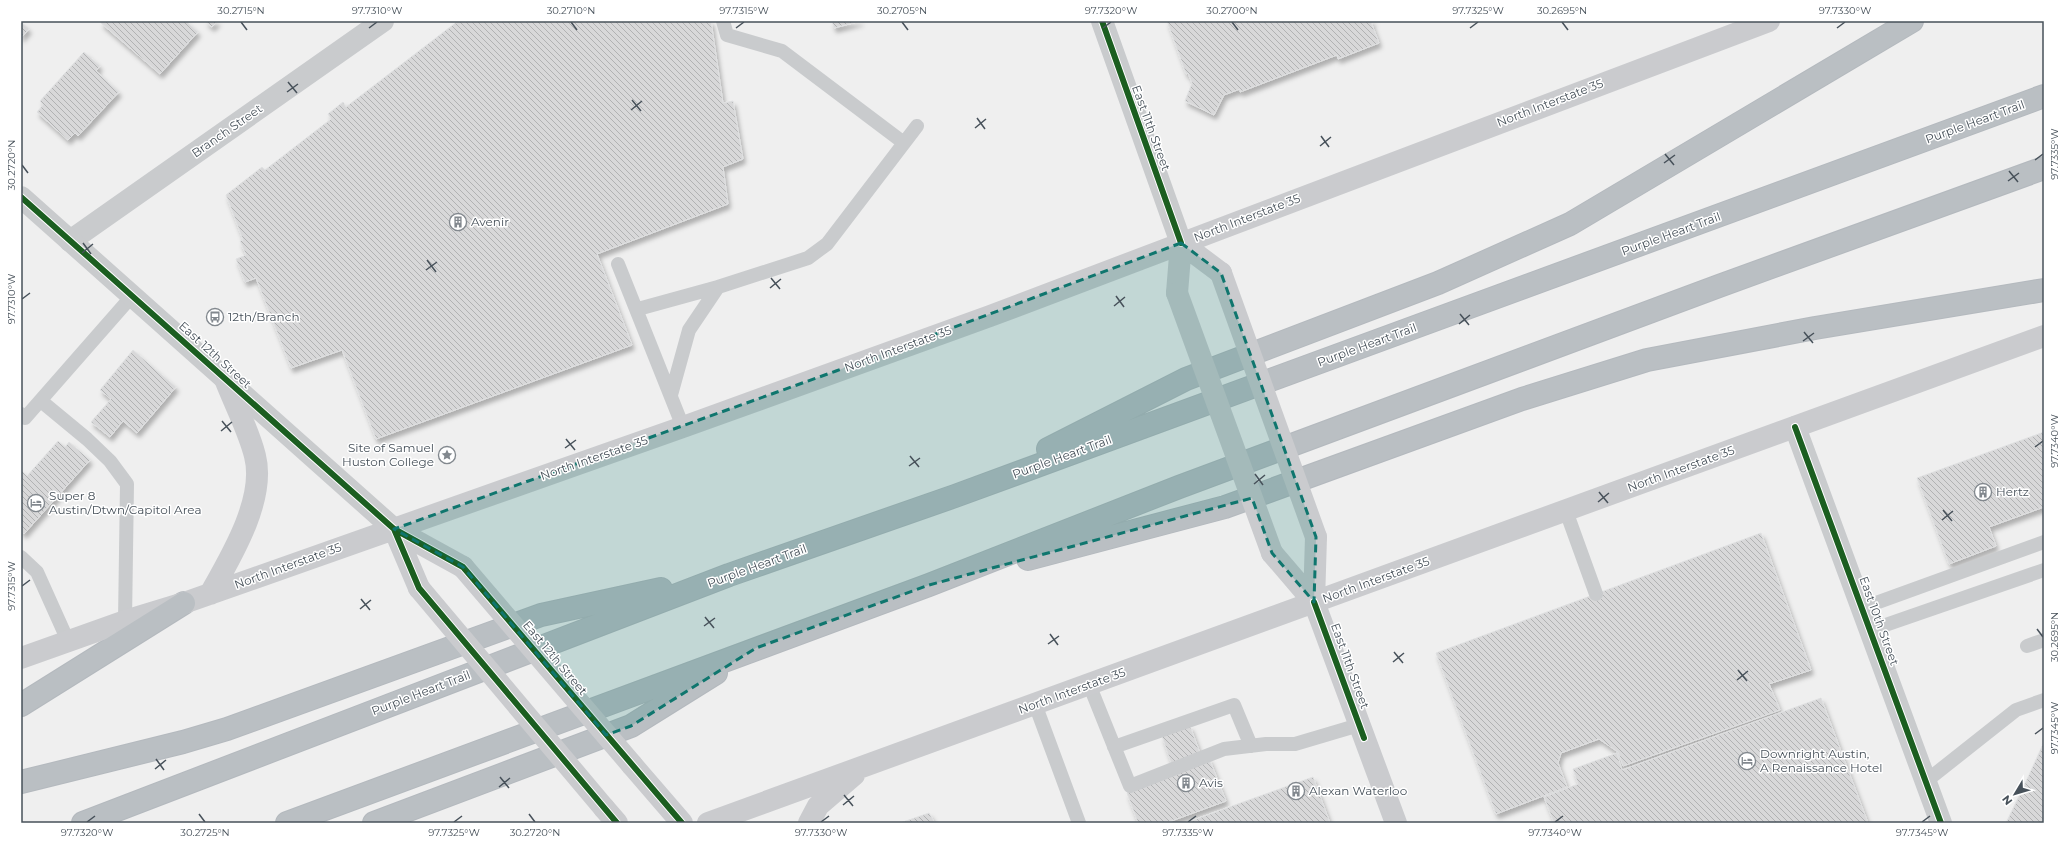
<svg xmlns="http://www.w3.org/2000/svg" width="2065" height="844" viewBox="0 0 2065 844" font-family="Montserrat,sans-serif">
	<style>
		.building { fill: url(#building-back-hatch); stroke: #e0e1e2; filter: url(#shadow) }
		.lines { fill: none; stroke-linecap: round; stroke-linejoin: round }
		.motorway-casing { stroke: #b4b9be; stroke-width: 24 }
		.service { stroke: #c9cbcd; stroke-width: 14 }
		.minor { stroke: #c9cbcd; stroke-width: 22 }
		.tertiary { stroke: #c9cbcd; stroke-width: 22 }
		.secondary { stroke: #cacbce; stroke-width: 22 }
		.motorway { stroke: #babfc3; stroke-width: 22 }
		.secondary-bridge { stroke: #cacbce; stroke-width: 22 }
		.cycleway-casing { stroke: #fff; stroke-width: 8 }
		.cycleway { stroke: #1b5e20; stroke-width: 6 }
		.marked { fill: #0f766e; fill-opacity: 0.2; stroke: #0f766e; stroke-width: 3; stroke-dasharray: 8 5; stroke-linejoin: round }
		.ticks { fill: none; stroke: #47515a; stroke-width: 1.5 }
		.labels { text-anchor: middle; stroke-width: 3; stroke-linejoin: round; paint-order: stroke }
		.street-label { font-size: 12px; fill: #47515a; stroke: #fff }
		.poi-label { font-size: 12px; fill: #47515a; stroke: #fff; text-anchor: start }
		.neatline { fill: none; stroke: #47515a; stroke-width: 1.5 }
		.ticks-label { font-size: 10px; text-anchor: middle; fill: #47515a }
	</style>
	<defs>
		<pattern id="building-back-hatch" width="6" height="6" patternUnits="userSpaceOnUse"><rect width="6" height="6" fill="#d8d8d9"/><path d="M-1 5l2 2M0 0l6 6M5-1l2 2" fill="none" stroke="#b1b2b3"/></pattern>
		<filter id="shadow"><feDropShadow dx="2.5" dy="4.5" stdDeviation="2" flood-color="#0004"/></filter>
	</defs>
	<rect width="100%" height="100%" fill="#efefef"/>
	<path class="building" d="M 103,21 L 186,21 L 198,32 L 160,74 L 101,23 Z
		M 205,21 L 218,21 L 212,27 Z
		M 458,21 L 711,21 L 723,103 L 733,101 L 743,159 L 723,167 L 728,204 L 597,254 L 632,345 L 376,439 L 342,350 L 291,368 L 256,278 L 245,282 L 236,259 L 246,255 L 240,241 L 243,240 L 226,195 L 262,167 L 265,170 L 331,119 L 328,114 L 343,102 L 346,107 Z
		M 832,21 L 861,21 L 834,28 Z
		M 1167,21 L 1374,21 L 1371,22 L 1379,43 L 1338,59 L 1337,55 L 1240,92 L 1240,89 L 1224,95 L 1214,115 L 1185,101 L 1192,83 L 1188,73 L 1186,74 Z
		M 21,22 L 29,29 L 21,38 Z
		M 84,52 L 100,66 L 96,71 L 119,92 L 78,136 L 75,133 L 68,140 L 37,112 L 43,105 L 40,101 Z
		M 133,350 L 176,387 L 137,433 L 123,421 L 110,437 L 91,422 L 111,399 L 100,390 Z
		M 2044,432 L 2044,507 L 1989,527 L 1996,546 L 1949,564 L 1917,478 Z
		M 58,441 L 65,447 L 69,442 L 90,460 L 24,534 L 21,531 L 21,470 L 27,476 Z
		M 1761,533 L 1811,670 L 1769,684 L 1780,710 L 1623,766 L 1618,752 L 1599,739 L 1561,753 L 1558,763 L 1567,787 L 1496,814 L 1436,653 Z
		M 1821,698 L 1868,823 L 1554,823 L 1544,797 L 1578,784 L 1573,769 L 1617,753 L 1622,770 Z
		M 1190,726 L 1200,753 L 1171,763 L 1162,736 Z
		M 2044,742 L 2044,823 L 2006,823 L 2029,775 Z
		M 1209,758 L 1226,801 L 1166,823 L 1138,823 L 1127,793 L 1179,773 Z
		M 1313,777 L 1330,823 L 1185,823 L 1235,805 Z
		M 929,813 L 935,823 L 900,823 Z"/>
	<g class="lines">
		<g class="motorway-casing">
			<path id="motorway" d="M 1048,449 L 1186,379 L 1438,283 L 1570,224 L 1912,21
				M 1028,559 L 1225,507 L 1522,399 L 1647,360 L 1815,328 L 2044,290
				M 21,705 L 184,603
				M 21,782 L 183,742 L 227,729 L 541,615 L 661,589
				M 83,823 L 729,575 L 955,496 L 2044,96
				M 287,823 L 929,585 L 1179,487 L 1719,286 L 2044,168
				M 374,823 L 631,726 L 716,673"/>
		</g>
		<path class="service" d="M 723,21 L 727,35 L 782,51 L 904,143
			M 618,264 L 683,427
			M 638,309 L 718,287
			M 671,395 L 689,330 L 718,287 L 808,258 L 827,244 L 917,126
			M 41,401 L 87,439 L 110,461 L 127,484 L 125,621
			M 21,414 L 25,418 L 132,296
			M 1566,511 L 1596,594
			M 21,557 L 37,572 L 68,641
			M 1862,608 L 2044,542
			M 1871,630 L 2044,570
			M 2027,646 L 2044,640
			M 1089,684 L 1130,786 L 1224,749 L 1266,744 L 1295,744 L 1359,725
			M 1035,704 L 1079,823
			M 1114,747 L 1234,705 L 1251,746
			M 1925,782 L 2016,710 L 2044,700"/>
		<path class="minor" d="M 70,241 L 383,21
			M 1795,427 L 1941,823"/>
		<path class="tertiary" d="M 1102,21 L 1181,243
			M 21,197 L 394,529"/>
		<path class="secondary" d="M 1181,243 L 1221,273
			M 1177,293 L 1181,243
			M 394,529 L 463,567
			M 394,529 L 419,588
			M 1272,553 L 1314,602 L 1396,823
			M 210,594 C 231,557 266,499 255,456 C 249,431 234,403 225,379
			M 1314,602 L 1316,537
			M 21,658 L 125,621 L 184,603 L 683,427 L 990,316 L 1769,21
			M 632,765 L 682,823
			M 604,808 L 617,823
			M 708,823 L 2044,336
			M 809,823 L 818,806 L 854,775"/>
		<use href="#motorway" class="motorway"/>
		<path class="secondary-bridge" d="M 1221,273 L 1316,537
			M 1177,293 L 1272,553
			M 463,567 L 632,765
			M 419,588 L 604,808"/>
		<g class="cycleway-casing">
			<path id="cycleway" d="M 1102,21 L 1181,243
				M 21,197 L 394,529 L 463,567 L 682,823
				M 1795,427 L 1941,823
				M 394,529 L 419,588 L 617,823
				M 1314,602 L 1364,738"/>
		</g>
		<use href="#cycleway" class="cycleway"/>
	</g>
	<path class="marked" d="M 1181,243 L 1221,273 L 1316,537 L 1314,602 L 1272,553 L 1252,498 L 929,585 L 756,648 L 631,726 L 606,735 L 463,567 L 394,529 L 836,371 Z"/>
	<path class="ticks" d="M 241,22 L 247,30M 571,22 L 577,30M 902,22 L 908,30M 1232,22 L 1238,30M 1562,22 L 1568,30M 369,28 L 377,22M 736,28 L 744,22M 1103,28 L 1111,22M 1470,28 L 1478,22M 1837,28 L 1845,22M 288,82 L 297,93M 287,92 L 298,84M 632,100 L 641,111M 631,110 L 642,101M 977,118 L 985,129M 975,128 L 986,119M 1321,136 L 1329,147M 1320,146 L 1331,137M 1665,154 L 1674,165M 2035,160 L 2043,154M 1664,163 L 1675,155M 22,165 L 28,173M 2009,171 L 2018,182M 2008,181 L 2019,173M 83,243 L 91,254M 82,253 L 93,244M 427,260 L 436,272M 426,270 L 437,262M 771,278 L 780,289M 770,288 L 781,279M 1116,296 L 1124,307M 22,299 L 30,293M 1114,306 L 1125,297M 1460,314 L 1469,325M 1459,324 L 1470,315M 1804,332 L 1813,343M 1803,341 L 1814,333M 222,421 L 231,432M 221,431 L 232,422M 566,439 L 575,450M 2035,447 L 2043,441M 565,448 L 576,440M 910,456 L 919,467M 909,466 L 920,458M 1255,474 L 1263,485M 1254,484 L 1265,475M 1599,492 L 1608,503M 1598,502 L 1609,493M 1943,510 L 1952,521M 1942,520 L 1953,511M 22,586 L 30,580M 361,599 L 370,610M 360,609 L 371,600M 705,617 L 714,628M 704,626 L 715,618M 2037,629 L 2043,637M 1050,634 L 1058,645M 1048,644 L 1059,636M 1394,652 L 1403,663M 1393,662 L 1404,653M 1738,670 L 1747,681M 1737,680 L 1748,671M 2035,734 L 2043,728M 156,759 L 164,770M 155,769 L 166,760M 500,777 L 509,788M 499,787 L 510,778M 844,795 L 853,806M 843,805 L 854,796M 199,814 L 205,822M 529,814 L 535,822M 87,822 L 95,816M 454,822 L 462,816M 821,822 L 829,816M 1188,822 L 1196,816M 1555,822 L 1563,816M 1922,822 L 1930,816"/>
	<defs>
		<g id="building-ring" transform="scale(0.9)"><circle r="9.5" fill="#fff" stroke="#82888e" stroke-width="1.5"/><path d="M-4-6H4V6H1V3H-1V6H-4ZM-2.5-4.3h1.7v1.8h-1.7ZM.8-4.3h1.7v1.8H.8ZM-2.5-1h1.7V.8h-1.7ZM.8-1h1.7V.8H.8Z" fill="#82888e"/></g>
		<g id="bus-ring" transform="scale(0.9)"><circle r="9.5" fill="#fff" stroke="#82888e" stroke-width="1.5"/><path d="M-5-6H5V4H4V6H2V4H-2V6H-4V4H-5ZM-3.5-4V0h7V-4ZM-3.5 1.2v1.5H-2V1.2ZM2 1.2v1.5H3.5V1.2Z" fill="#82888e"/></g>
		<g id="sight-ring" transform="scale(0.9)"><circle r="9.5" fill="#fff" stroke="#82888e" stroke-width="1.5"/><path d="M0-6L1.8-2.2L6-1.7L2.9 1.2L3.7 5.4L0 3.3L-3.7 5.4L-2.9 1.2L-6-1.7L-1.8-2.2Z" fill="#82888e"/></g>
		<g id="hotel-ring" transform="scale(0.9)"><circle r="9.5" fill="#fff" stroke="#82888e" stroke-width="1.5"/><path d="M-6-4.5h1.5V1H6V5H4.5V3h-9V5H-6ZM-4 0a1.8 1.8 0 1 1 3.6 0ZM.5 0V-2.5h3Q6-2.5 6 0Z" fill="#82888e"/></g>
	</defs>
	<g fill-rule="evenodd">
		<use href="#building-ring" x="458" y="222"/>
		<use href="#bus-ring" x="215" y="317"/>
		<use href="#sight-ring" x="447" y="455"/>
		<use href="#building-ring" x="1983" y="492"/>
		<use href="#hotel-ring" x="36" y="503"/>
		<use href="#hotel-ring" x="1747" y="761"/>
		<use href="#building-ring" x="1186" y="783"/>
		<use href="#building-ring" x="1296" y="791"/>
	</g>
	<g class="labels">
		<g class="street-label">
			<text transform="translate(1550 103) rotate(-21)" y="4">North Interstate 35</text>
			<text transform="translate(1975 122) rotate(-20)" y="4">Purple Heart Trail</text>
			<text transform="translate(1151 128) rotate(70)" y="4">East 11th Street</text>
			<text transform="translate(227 131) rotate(-35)" y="4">Branch Street</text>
			<text transform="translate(1247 218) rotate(-21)" y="4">North Interstate 35</text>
			<text transform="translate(1671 234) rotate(-20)" y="4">Purple Heart Trail</text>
			<text transform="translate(1367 345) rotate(-20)" y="4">Purple Heart Trail</text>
			<text transform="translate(898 349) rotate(-20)" y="4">North Interstate 35</text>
			<text transform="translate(215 355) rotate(42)" y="4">East 12th Street</text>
			<text transform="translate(1062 457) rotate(-20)" y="4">Purple Heart Trail</text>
			<text transform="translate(594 458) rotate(-19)" y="4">North Interstate 35</text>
			<text transform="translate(1681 469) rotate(-20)" y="4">North Interstate 35</text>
			<text transform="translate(288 566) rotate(-20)" y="4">North Interstate 35</text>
			<text transform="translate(757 566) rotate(-20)" y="4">Purple Heart Trail</text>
			<text transform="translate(1376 580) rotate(-20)" y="4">North Interstate 35</text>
			<text transform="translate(1879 621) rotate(70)" y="4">East 10th Street</text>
			<text transform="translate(555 658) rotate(50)" y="4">East 12th Street</text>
			<text transform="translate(1350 666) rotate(70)" y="4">East 11th Street</text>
			<text transform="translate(1072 691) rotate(-20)" y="4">North Interstate 35</text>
			<text transform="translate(421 693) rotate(-21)" y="4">Purple Heart Trail</text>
		</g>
		<g class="poi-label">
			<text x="471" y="226">Avenir</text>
			<text x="228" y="321">12th/Branch</text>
			<text x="434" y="452" text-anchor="end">Site of Samuel<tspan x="434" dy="14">Huston College</tspan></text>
			<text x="1996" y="496">Hertz</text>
			<text x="49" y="500">Super 8<tspan x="49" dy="14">Austin/Dtwn/Capitol Area</tspan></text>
			<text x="1760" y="758">Downright Austin,<tspan x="1760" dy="14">A Renaissance Hotel</tspan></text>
			<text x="1199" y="787">Avis</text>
			<text x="1309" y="795">Alexan Waterloo</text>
		</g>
	</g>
	<rect width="2065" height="844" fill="none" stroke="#ffffff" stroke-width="44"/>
	<g transform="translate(2015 794) rotate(232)" stroke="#ffffff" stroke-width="3" paint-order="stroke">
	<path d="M0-3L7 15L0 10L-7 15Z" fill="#47515a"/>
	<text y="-6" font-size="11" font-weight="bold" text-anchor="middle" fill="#47515a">N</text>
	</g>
	<rect x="22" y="22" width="2021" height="800" class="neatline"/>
	<g class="ticks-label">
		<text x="241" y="14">30.2715°N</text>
		<text x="377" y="14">97.7310°W</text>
		<text x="571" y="14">30.2710°N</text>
		<text x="744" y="14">97.7315°W</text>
		<text x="902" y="14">30.2705°N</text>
		<text x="1111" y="14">97.7320°W</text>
		<text x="1232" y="14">30.2700°N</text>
		<text x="1478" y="14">97.7325°W</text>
		<text x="1562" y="14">30.2695°N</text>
		<text x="1845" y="14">97.7330°W</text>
		<text transform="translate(2054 154) rotate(-90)" y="4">97.7335°W</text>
		<text transform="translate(11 165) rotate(-90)" y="4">30.2720°N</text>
		<text transform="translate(11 299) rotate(-90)" y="4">97.7310°W</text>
		<text transform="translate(2054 441) rotate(-90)" y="4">97.7340°W</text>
		<text transform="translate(11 586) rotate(-90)" y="4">97.7315°W</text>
		<text transform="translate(2054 637) rotate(-90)" y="4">30.2695°N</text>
		<text transform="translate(2054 728) rotate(-90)" y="4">97.7345°W</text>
		<text x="87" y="836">97.7320°W</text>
		<text x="205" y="836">30.2725°N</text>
		<text x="454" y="836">97.7325°W</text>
		<text x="535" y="836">30.2720°N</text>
		<text x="821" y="836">97.7330°W</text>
		<text x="1188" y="836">97.7335°W</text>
		<text x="1555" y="836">97.7340°W</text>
		<text x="1922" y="836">97.7345°W</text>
	</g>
</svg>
